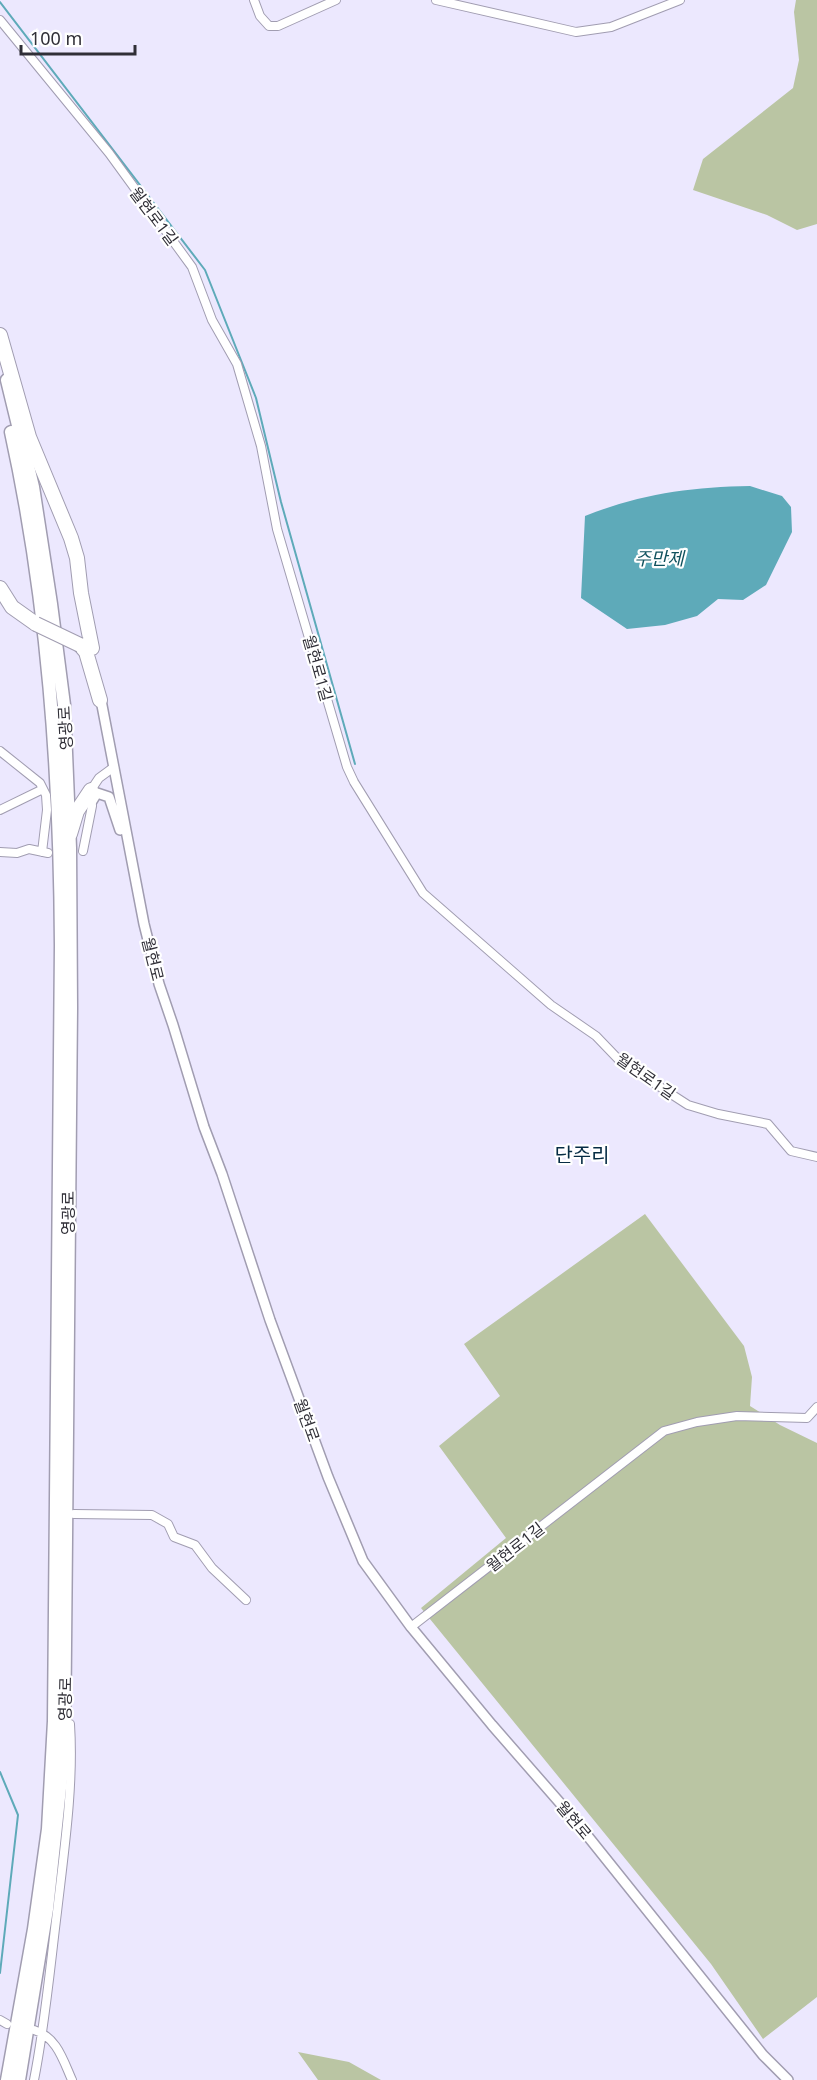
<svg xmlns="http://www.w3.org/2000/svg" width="817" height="2080" viewBox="0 0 817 2080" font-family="'Noto Sans','Noto Sans KR',sans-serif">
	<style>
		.green { fill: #bac5a3 }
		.water { fill: #5eaab9 }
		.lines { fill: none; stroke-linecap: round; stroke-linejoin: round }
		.stream { stroke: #5eaab9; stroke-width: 2 }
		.minor-casing { stroke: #a19db1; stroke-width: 10 }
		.tertiary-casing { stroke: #a19db1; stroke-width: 12 }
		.primary-casing { stroke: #a19db1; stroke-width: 15 }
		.trunk-casing { stroke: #a19db1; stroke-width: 16 }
		.minor { stroke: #fff; stroke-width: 8 }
		.tertiary { stroke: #fff; stroke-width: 9 }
		.primary { stroke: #fff; stroke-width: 12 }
		.trunk { stroke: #fff; stroke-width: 14 }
		.trunk-bridge-casing { stroke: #a19db1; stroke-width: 16; stroke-linecap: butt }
		.trunk-bridge { stroke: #fff; stroke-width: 14 }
		.labels { text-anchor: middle; stroke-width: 4.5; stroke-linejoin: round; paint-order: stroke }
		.street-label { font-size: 16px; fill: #302f37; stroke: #fff }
		.water-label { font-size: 18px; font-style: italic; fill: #10525e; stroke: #fff }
		.quarter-label { font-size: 20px; fill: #062c44; stroke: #fff }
	</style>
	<rect width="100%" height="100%" fill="#ece8fe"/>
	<path class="green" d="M 796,0 L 817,0 L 817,224 L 797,230 L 767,215 L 693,190 L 703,159 L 793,88 L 799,60 L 794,12 Z
		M 645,1214 L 744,1346 L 752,1377 L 750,1406 L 780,1425 L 817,1443 L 817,1997 L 763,2039 L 711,1964 L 421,1608 L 506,1538 L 439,1446 L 500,1396 L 464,1344 Z
		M 298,2052 L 349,2062 L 381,2080 L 318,2080 Z"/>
	<path class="water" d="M 750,486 L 782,496 L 791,507 L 792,532 L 766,585 L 743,600 L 718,599 L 697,616 L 665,625 L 627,629 L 581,598 L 585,516 C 640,494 691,487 750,486 Z"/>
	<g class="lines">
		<path class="stream" d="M 0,2 L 205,270 L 256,398 L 281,502 L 355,764
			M 0,1772 L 18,1815 L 0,1973"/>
		<g class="minor-casing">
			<path id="minor" d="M 254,0 L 260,16 L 269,26 L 278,26 L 336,0
				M 436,0 L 576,32 L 611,27 L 680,0
				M 0,20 L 109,153 L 192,267 L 212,320 L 237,364 L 261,446 L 277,529 L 347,767 L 354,782 L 423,893 L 551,1005 L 596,1036 L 620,1061 L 688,1105 L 718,1114 L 768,1124 L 791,1151 L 817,1157
				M 0,751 L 40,783 L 46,795 L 47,810 L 42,852
				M 0,810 L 43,789
				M 83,851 L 92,806 L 91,790 L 99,778 L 114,767
				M 0,852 L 17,853 L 29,849 L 48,853
				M 74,1514 L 152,1515 L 168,1524 L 174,1537 L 195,1545 L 212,1568 L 246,1600
				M 411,1627 L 664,1431 L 697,1422 L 737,1416 L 807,1418 L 817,1407
				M 0,2020 L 7,2024
				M 34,2030 C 57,2037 63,2060 72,2080
				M 34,2080 C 45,2025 50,1968 57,1912 C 64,1851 74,1785 70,1724"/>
		</g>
		<g class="tertiary-casing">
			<path id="tertiary" d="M 100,695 L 144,924 L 159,984 L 173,1025 L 204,1127 L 222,1174 L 270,1320 L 328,1477 L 363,1561 L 411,1627 L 492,1725 L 574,1819 L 763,2055 L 788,2080
				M 92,801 L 97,793 L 109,797 L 120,830"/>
		</g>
		<g class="primary-casing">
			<path id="primary" d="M 7,380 L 33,487 L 51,604 L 64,705 L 70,848 L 71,1008 L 64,1751 L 47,1909 L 19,2080
				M 7,2080 L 34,1929 L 48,1829 L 54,1721 L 61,945 C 60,773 48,601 11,432"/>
		</g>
		<g class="trunk-casing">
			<path id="trunk" d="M 0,335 L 29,437 L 71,538 L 77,558 L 81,593 L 92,648
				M 0,588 L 12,607 L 36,624
				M 80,645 L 86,652 L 100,700
				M 70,834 L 77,811 L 91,790"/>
		</g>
		<use href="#minor" class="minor"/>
		<use href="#tertiary" class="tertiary"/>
		<use href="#primary" class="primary"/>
		<use href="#trunk" class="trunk"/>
		<g class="trunk-bridge-casing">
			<path id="trunk-bridge" d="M 36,624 L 80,645"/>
		</g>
		<use href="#trunk-bridge" class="trunk-bridge"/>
	</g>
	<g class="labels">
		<g class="street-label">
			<text transform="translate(154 216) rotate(53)" y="6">월현로1길</text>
			<text transform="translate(318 668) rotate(74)" y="6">월현로1길</text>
			<text transform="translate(65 728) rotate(-93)" y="6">영광로</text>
			<text transform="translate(153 959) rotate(76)" y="6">월현로</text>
			<text transform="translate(646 1076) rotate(35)" y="6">월현로1길</text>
			<text transform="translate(68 1213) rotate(-90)" y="6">영광로</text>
			<text transform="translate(307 1420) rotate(70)" y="6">월현로</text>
			<text transform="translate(515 1547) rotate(-38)" y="6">월현로1길</text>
			<text transform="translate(65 1699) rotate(-89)" y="6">영광로</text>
			<text transform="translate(574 1820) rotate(50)" y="6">월현로</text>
		</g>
		<g class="water-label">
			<text x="659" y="565">주만제</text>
		</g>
		<g class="quarter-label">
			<text x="582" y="1162">단주리</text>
		</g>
	</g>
	<path d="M21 45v9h114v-9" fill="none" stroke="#302f37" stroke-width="3"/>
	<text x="30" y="45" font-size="18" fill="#302f37" stroke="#ffffff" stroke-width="4.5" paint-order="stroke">100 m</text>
</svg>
